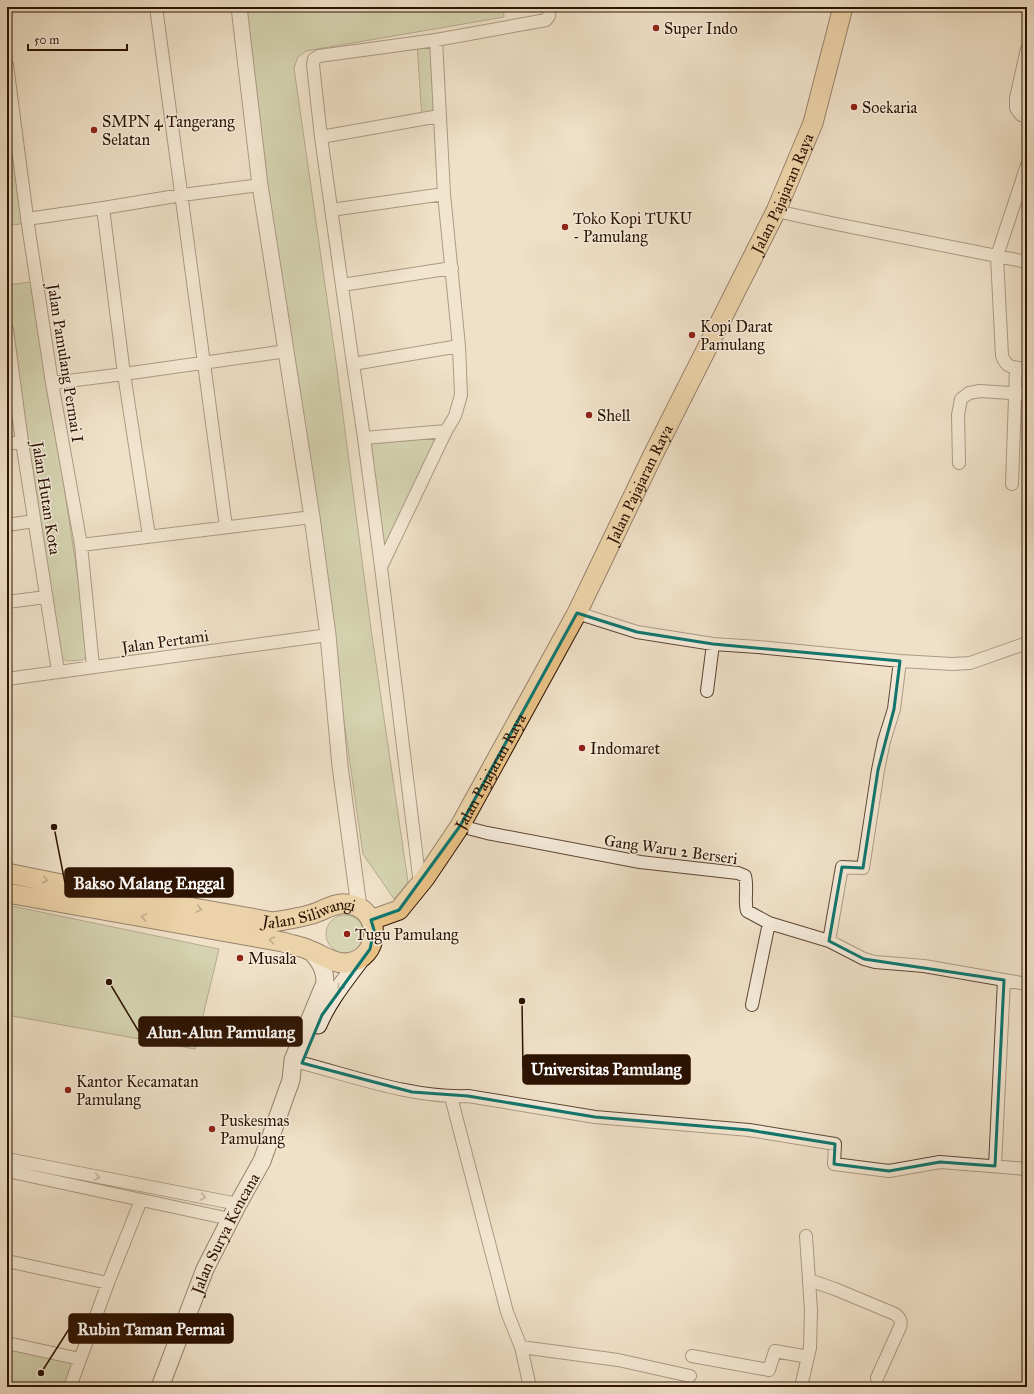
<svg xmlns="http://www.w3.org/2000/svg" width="1034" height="1394" viewBox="0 0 1034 1394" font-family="'IM FELL Great Primer',serif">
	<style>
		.green { fill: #b6c398; stroke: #726b4d }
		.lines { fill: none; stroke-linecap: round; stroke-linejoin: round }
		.minor-casing { stroke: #5e4633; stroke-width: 14 }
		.tertiary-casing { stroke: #5e4633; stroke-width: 17 }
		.secondary-casing { stroke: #2d1302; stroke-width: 19 }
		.primary-casing { stroke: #2d1302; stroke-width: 21 }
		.minor { stroke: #f5ebdb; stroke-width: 12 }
		.tertiary { stroke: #f5ebdb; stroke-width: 15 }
		.secondary { stroke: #f5ebdb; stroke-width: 17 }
		.primary { stroke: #e8c084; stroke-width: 19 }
		.oneway { stroke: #8a6a43 }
		.oneway2 { stroke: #9b8a79 }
		.marked { fill: none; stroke: #0f766e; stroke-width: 3; stroke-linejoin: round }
		.poi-dot { fill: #8f2418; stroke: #f5ebdb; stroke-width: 1.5 }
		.labels { text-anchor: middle; stroke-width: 3; stroke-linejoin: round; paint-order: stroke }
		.poi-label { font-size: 16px; fill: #2d1302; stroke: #f5ebdb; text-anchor: start }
		.street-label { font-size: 16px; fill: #2d1302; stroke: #f5ebdb }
		.leader { fill: none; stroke: #2d1302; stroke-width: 1.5 }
		.callout-dot { fill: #2d1302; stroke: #f5ebdb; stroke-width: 1.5 }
		.callout { fill: #2d1302; stroke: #2d1302; stroke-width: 1.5 }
		.callout-label { font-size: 17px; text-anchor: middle; font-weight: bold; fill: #fff }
	</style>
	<rect width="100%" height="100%" fill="#efe0c7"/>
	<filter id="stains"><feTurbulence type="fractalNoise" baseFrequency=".005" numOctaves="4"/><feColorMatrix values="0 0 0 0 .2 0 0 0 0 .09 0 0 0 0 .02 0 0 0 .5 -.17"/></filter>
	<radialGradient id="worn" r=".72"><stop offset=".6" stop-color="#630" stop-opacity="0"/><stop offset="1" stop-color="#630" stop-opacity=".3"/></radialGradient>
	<path class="green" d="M 245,7 L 503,7 L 504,17 L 306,51 L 298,57 L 294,68 L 336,362 L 371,629 L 408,882 L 394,899 L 363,854 L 269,198 Z
		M 436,40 L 439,116 L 422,119 L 417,43 Z
		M 7,80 L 25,223 L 7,226 Z
		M 31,282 L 49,386 L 89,653 L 83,660 L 67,661 L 60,658 L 7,308 L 7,285 Z
		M 445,432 L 382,564 L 365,438 Z
		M 7,905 L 219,949 L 195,1049 L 7,1015 Z
		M326 934a19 19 0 1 1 38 0a19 19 0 1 1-38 0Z
		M 7,1343 L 80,1359 L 70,1387 L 7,1387 Z"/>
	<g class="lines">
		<g class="minor-casing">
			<path id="minor" d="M 156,7 L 226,527
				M 1027,49 L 1016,98 L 1016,108 L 1021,115 L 1027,116
				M 7,65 L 28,225 L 52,383 L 81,545 L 93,666
				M 321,137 L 439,116
				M 1027,165 L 997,256 L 1002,356 C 1007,369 1014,367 1027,369
				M 103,208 L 124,374 L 149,536
				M 331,210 L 444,194
				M 776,211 L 836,224 L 1027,262
				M 27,219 L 103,208 L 182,195 L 260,185
				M 342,285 L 452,268
				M 7,330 L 22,442 L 58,671
				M 353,364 L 459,346
				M 52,383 L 124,374 L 287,351
				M 364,438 L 446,431
				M 7,444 L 22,442
				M 959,463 L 958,415 L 961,399 L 969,393 L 980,391 L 1027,394
				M 1012,484 L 1016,368
				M 7,525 L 34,521
				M 81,545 L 312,517
				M 381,567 L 446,431 L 455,416 L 461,395 L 459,346 L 444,194 L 436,40
				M 7,602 L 46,597
				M 577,613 L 637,632 L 713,644 L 758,647 L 900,661 L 952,664 L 970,663 L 1027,643
				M 7,679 L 328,635
				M 707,691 L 713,644
				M 460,826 L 487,833 L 640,862 L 738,873 L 745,876 C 748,887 744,900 747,911 L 769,923 L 829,941 L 864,959 L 875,962 L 924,966 L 1027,984
				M 420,884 L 381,567 L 364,438 L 353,364 L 321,137 L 313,65 L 314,59 L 319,56 L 436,40 L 546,20 L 549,16 L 550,7
				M 829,941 L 842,867 L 863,868 L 878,770 L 884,741 L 894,709 L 900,661
				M 752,1005 L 769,923
				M 302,1063 C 356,1077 412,1098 468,1096 L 595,1117 L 749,1130 L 835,1144 L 834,1164 L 889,1171 L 940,1162 L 1027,1169
				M 451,1097 L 507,1312 L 521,1347 L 530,1387
				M 7,1159 L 238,1204
				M 995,1166 L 1004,980
				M 7,1171 L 230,1219
				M 7,1261 L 108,1283
				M 809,1280 L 835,1289 L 895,1314 C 900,1318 902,1321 900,1327 L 877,1378
				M 7,1343 L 80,1359
				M 521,1347 L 618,1360 L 690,1376
				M 692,1356 L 769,1370 L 775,1351 L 808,1357
				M 70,1387 L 108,1283 L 141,1200
				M 801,1387 L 810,1348 L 811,1310 L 806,1236"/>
		</g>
		<g class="tertiary-casing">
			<path id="tertiary" d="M 239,7 L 260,185 L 312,517 L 328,635 L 340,766 L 359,907"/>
		</g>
		<g class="secondary-casing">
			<g id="secondary">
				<path d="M 318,1025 C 329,999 347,978 363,956"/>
				<path id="s1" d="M 160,1387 L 205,1269 L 238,1204 L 262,1161 L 291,1080 L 293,1060 L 325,983 C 325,967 319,961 310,950"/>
			</g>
		</g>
		<g class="primary-casing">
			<g id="primary">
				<path id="s2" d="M 7,873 L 91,890 L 273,922 C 286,920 299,918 312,914 C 323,911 335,902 347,904 C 383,907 382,960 346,963 C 333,964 321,954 309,950 C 301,946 291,945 283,942 L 7,893"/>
				<path id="s3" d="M 371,920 L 399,910 L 425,878 L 460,826 L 577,613 L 652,457 L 776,211 L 813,123 L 843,7"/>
			</g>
		</g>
		<use href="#minor" class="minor"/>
		<use href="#tertiary" class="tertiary"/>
		<use href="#secondary" class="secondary"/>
		<use href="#primary" class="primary"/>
	</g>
	<defs><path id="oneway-chevron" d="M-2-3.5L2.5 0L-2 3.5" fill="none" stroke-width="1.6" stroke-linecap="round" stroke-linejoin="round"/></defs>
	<g class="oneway">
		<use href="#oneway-chevron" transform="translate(45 880) rotate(12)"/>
		<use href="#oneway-chevron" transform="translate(199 909) rotate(10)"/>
		<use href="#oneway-chevron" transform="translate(144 917) rotate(-170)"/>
		<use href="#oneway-chevron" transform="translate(272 940) rotate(-170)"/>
	</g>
	<g class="oneway2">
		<use href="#oneway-chevron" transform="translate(340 987) rotate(126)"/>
		<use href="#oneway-chevron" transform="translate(97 1177) rotate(11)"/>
		<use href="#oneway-chevron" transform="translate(203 1197) rotate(11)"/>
	</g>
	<path d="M0 0H1034V1394H0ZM 577,613 L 637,632 L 713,644 L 900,661 L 894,709 L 878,770 L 863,868 L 842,867 L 829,941 L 864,959 L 1004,980 L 995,1166 L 940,1162 L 889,1171 L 834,1164 L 835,1144 L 749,1130 L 595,1117 L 468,1096 L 412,1092 L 302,1063 L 322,1015 L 370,949 L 374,930 L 371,920 L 399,910 L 460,826 Z" fill="#efe0c7" fill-opacity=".55" fill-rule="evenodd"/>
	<path class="marked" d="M 577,613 L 637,632 L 713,644 L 900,661 L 894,709 L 878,770 L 863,868 L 842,867 L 829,941 L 864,959 L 1004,980 L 995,1166 L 940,1162 L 889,1171 L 834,1164 L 835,1144 L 749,1130 L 595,1117 L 468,1096 L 412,1092 L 302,1063 L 322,1015 L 370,949 L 374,930 L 371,920 L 399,910 L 460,826 Z"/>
	<g class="poi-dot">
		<circle cx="656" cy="28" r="4"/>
		<circle cx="854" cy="107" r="4"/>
		<circle cx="94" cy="130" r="4"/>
		<circle cx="565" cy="227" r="4"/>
		<circle cx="692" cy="335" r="4"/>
		<circle cx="589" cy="415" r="4"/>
		<circle cx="582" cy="748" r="4"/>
		<circle cx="347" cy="934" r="4"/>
		<circle cx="240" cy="958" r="4"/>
		<circle cx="68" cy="1090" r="4"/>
		<circle cx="212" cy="1129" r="4"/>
	</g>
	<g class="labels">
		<g class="poi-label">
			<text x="664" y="34">Super Indo</text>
			<text x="862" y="113">Soekaria</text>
			<text x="102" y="127">SMPN 4 Tangerang<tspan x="102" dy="18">Selatan</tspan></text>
			<text x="573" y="224">Toko Kopi TUKU<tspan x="573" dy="18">- Pamulang</tspan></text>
			<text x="700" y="332">Kopi Darat<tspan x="700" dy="18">Pamulang</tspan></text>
			<text x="597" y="421">Shell</text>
			<text x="590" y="754">Indomaret</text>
			<text x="355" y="940">Tugu Pamulang</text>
			<text x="248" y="964">Musala</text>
			<text x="76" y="1087">Kantor Kecamatan<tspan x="76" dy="18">Pamulang</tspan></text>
			<text x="220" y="1126">Puskesmas<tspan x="220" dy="18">Pamulang</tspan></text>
		</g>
		<g class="street-label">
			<text dy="6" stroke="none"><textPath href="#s3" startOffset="844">Jalan Pajajaran Raya</textPath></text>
			<text transform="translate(66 363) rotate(81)" y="6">Jalan Pamulang Permai I</text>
			<text dy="6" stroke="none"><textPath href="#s3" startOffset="520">Jalan Pajajaran Raya</textPath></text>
			<text transform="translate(47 498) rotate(81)" y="6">Jalan Hutan Kota</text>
			<text transform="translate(165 641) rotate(-8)" y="6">Jalan Pertami</text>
			<text dy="6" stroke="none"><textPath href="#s3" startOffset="196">Jalan Pajajaran Raya</textPath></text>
			<text transform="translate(671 849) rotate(8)" y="6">Gang Waru 2 Berseri</text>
			<text dy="6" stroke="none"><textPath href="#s2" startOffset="308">Jalan Siliwangi</textPath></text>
			<text dy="6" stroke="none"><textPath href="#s1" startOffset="167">Jalan Surya Kencana</textPath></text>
		</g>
	</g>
	<path class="leader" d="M54 827L65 883M109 982L139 1032M522 1001L523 1069M41 1373L69 1329"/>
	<g class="callout-dot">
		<circle cx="54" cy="827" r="4"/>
		<circle cx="109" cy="982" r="4"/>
		<circle cx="522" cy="1001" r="4"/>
		<circle cx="41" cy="1373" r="4"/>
	</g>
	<g class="callout">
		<rect x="65" y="868" width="168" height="29" rx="4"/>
		<rect x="139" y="1017" width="163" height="29" rx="4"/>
		<rect x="523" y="1055" width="167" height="29" rx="4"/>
		<rect x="69" y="1314" width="164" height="29" rx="4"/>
	</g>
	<g class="callout-label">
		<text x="149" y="889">Bakso Malang Enggal</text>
		<text x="221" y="1038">Alun-Alun Pamulang</text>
		<text x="606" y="1075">Universitas Pamulang</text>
		<text x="151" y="1335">Rubin Taman Permai</text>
	</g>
	<rect width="1034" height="1394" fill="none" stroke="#efe0c7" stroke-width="24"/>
	<rect x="8" y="8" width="1018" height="1378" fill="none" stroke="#2d1302" stroke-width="2"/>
	<rect x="12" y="12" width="1010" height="1370" fill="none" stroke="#2d1302"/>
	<path d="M28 44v6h99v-6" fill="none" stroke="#2d1302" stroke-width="2"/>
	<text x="34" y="44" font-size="12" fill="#2d1302" stroke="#f5ebdb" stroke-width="3" paint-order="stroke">50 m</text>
	<rect width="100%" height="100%" filter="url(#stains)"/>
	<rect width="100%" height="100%" fill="url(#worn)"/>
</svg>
